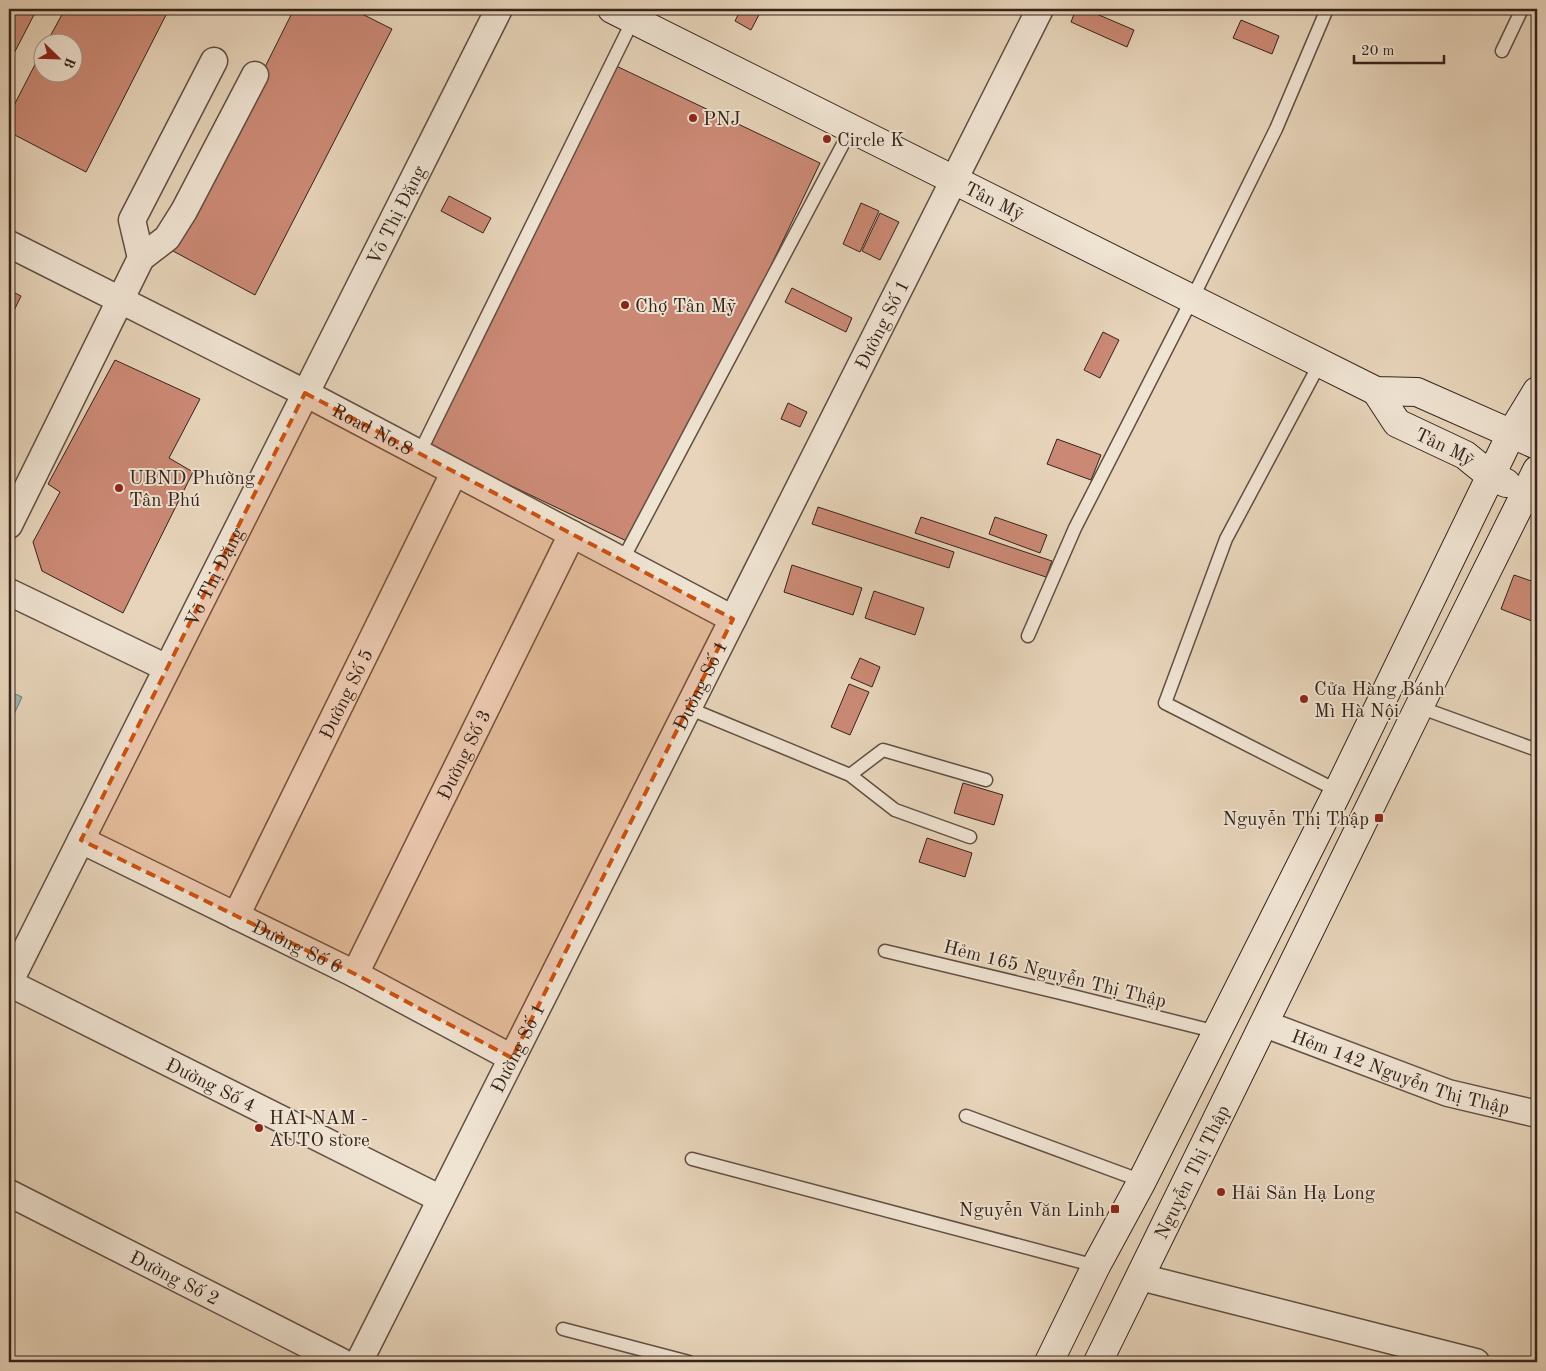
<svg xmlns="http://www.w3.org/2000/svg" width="1546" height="1371" viewBox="0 0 1546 1371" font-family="'Old Standard TT',serif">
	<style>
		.water { fill: #97b8ad; stroke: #6f7c73 }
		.building { fill: #cb8975; stroke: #34231b }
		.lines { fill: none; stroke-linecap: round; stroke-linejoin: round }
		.lane-casing { stroke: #614f43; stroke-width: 15 }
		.street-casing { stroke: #614f43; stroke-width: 29 }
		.secondary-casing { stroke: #34231b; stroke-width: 30 }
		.lane { stroke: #efe3d2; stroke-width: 12 }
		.street { stroke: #efe3d2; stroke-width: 26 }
		.secondary { stroke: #efe3d2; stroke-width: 28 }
		.marked { fill: #cd510e; fill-opacity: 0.2; stroke: #cd510e; stroke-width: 4; stroke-dasharray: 10 6; stroke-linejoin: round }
		.poi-dot { fill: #8f2418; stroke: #efe3d2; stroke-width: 2 }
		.labels { text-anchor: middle; stroke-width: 4; stroke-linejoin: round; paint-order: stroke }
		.poi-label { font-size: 19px; fill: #34231b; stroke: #efe3d2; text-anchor: start }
		.street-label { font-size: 19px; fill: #34231b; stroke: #efe3d2 }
	</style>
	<rect width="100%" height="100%" fill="#e7d4ba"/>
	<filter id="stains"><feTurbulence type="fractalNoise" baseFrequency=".004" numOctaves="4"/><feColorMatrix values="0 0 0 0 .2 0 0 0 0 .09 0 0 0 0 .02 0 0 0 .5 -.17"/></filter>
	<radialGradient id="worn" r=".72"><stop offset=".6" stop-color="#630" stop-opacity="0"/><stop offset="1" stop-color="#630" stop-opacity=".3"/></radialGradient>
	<path class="water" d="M 9,691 L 22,697 L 9,725 Z"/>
	<path class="building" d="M 9,9 L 37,9 L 9,63 Z
		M 65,9 L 169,9 L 86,172 L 9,132 L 9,115 L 42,51 L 42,72 L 72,72 L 72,42 L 47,42 Z
		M 294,9 L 352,9 L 392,29 L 255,295 L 173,251 Z
		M 741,9 L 762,9 L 751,30 L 735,21 Z
		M 1076,9 L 1085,9 L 1134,30 L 1127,47 L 1071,22 Z
		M 1241,20 L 1279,36 L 1272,54 L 1233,38 Z
		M 612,64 L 820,163 L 637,546 L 430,447 Z
		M 449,196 L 491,218 L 483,233 L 441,211 Z
		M 861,203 L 879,211 L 860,252 L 843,244 Z
		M 880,213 L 899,222 L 880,260 L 862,251 Z
		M 792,288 L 852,318 L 846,332 L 785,302 Z
		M 9,290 L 21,296 L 9,321 Z
		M 1103,332 L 1119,340 L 1100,378 L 1084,370 Z
		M 115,360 L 200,399 L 169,458 L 193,472 L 123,613 L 42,571 L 33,542 L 60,492 L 48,484 Z
		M 788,403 L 807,412 L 800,427 L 781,419 Z
		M 1057,439 L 1101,455 L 1091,480 L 1047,464 Z
		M 818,507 L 954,552 L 949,568 L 812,524 Z
		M 921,517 L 1052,561 L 1046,577 L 915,533 Z
		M 995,517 L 1047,535 L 1040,553 L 989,534 Z
		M 792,565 L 862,588 L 853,615 L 784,592 Z
		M 1514,575 L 1537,583 L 1537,623 L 1501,609 Z
		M 874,591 L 924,608 L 915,635 L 865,618 Z
		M 860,658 L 880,667 L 872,687 L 851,678 Z
		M 849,684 L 869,692 L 850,735 L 831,727 Z
		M 963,783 L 1003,795 L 994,825 L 954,813 Z
		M 927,838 L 972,853 L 965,877 L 919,862 Z"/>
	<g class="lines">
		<g class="lane-casing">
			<path id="lane" d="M 1502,51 L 1522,9
				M 1320,363 L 1226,539 L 1165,703 L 1338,791
				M 419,454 L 633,20
				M 622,561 L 851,129
				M 1028,636 L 1075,528 L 1192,299 L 1276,129 L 1327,9
				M 1419,707 L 1537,750
				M 688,708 L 850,775 L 895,810 L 970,837
				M 850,775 L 883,750 L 986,780
				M 885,951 L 1073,996 L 1217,1032
				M 966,1116 L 1142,1181
				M 692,1159 L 1096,1266
				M 563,1329 L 689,1362"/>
		</g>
		<g class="street-casing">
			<g id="street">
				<path id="s1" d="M 9,244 L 305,393 L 733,619"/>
				<path d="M 141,258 L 167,238 L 184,211 L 255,75"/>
				<path d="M 9,525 L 141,258 L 132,220 L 214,61"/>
				<path d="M 9,592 L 167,668"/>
				<path id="s2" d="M 81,840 L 355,974 L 512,1058"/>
				<path id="s3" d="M 236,916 L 454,473"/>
				<path id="s4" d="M 355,974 L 572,534"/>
				<path id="s5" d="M 9,983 L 499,9"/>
				<path id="s6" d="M 9,983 L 441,1199"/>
				<path id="s7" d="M 1265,1024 L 1448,1093 L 1537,1114"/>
				<path id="s8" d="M 9,1193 L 342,1362"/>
				<path d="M 1140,1277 L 1476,1362"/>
				<path id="s9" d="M 359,1362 L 1040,9"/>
			</g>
		</g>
		<g class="secondary-casing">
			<g id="secondary">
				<path id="s10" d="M 612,9 L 1376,391 L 1417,392 L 1537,445"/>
				<path id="s11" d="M 1376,391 L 1397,423 L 1465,455 L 1491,476 L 1506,483"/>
				<path d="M 1049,1362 L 1096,1266 L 1142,1181 L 1338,791 L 1512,432 L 1537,391"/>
				<path id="s12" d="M 1098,1362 L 1419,707 L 1537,470"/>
			</g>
		</g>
		<use href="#lane" class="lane"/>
		<use href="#street" class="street"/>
		<use href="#secondary" class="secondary"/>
	</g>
	<path class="marked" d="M 305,393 L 733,619 L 512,1058 L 355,974 L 81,840 Z"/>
	<g class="poi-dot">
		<circle cx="693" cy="118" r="5"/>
		<circle cx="827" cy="139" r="5"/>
		<circle cx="625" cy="305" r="5"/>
		<circle cx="119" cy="488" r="5"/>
		<circle cx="1304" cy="699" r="5"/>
		<rect x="1374" y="813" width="10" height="10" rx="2.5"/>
		<circle cx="259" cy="1128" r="5"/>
		<circle cx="1221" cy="1192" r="5"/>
		<rect x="1110" y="1204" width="10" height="10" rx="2.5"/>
	</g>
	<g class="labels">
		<g class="poi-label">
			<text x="703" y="125">PNJ</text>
			<text x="837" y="146">Circle K</text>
			<text x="635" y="312">Chợ Tân Mỹ</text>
			<text x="129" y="484">UBND Phường<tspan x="129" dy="22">Tân Phú</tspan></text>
			<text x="1314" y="695">Cửa Hàng Bánh<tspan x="1314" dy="22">Mì Hà Nội</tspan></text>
			<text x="1369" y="825" text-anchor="end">Nguyễn Thị Thập</text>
			<text x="269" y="1124">HAI NAM -<tspan x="269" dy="22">AUTO store</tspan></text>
			<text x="1231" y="1199">Hải Sản Hạ Long</text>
			<text x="1105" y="1216" text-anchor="end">Nguyễn Văn Linh</text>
		</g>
		<g class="street-label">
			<text dy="7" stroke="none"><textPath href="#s10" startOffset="428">Tân Mỹ</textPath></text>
			<text dy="7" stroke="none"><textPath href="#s5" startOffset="860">Võ Thị Đặng</textPath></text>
			<text dy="7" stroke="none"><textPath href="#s9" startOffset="1162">Đường Số 1</textPath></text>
			<text dy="7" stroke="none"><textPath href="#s1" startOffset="408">Road No.8</textPath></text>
			<text dy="7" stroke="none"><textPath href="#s11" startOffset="92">Tân Mỹ</textPath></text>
			<text dy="7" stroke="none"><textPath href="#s5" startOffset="455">Võ Thị Đặng</textPath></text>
			<text dy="7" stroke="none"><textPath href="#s9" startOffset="758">Đường Số 1</textPath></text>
			<text dy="7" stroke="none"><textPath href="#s3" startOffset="248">Đường Số 5</textPath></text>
			<text dy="7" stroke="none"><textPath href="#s4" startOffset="245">Đường Số 3</textPath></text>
			<text dy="7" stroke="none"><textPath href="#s2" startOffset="241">Đường Số 6</textPath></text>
			<text transform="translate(1055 973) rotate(14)" y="7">Hẻm 165 Nguyễn Thị Thập</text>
			<text dy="7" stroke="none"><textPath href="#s9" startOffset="352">Đường Số 1</textPath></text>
			<text dy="7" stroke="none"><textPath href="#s7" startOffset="144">Hẻm 142 Nguyễn Thị Thập</textPath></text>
			<text dy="7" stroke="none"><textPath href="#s6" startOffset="226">Đường Số 4</textPath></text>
			<text dy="7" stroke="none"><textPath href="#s12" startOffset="212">Nguyễn Thị Thập</textPath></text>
			<text dy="7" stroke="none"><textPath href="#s8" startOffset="186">Đường Số 2</textPath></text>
		</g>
	</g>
	<rect width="1546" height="1371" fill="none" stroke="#e7d4ba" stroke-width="30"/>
	<rect x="10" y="10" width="1526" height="1351" fill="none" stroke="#34231b" stroke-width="2.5"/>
	<rect x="15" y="15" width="1516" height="1341" fill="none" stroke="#34231b"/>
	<g transform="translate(58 58) rotate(113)"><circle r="24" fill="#efe3d2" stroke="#a49689"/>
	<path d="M0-4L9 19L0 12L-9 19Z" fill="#8f2418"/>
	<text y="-8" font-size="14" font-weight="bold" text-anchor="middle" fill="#34231b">B</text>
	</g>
	<path d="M1354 55v8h90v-8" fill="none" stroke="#34231b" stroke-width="2.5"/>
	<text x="1361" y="55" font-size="15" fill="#34231b" stroke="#efe3d2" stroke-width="4" paint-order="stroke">20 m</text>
	<rect width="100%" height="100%" filter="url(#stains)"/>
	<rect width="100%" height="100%" fill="url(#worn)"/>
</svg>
